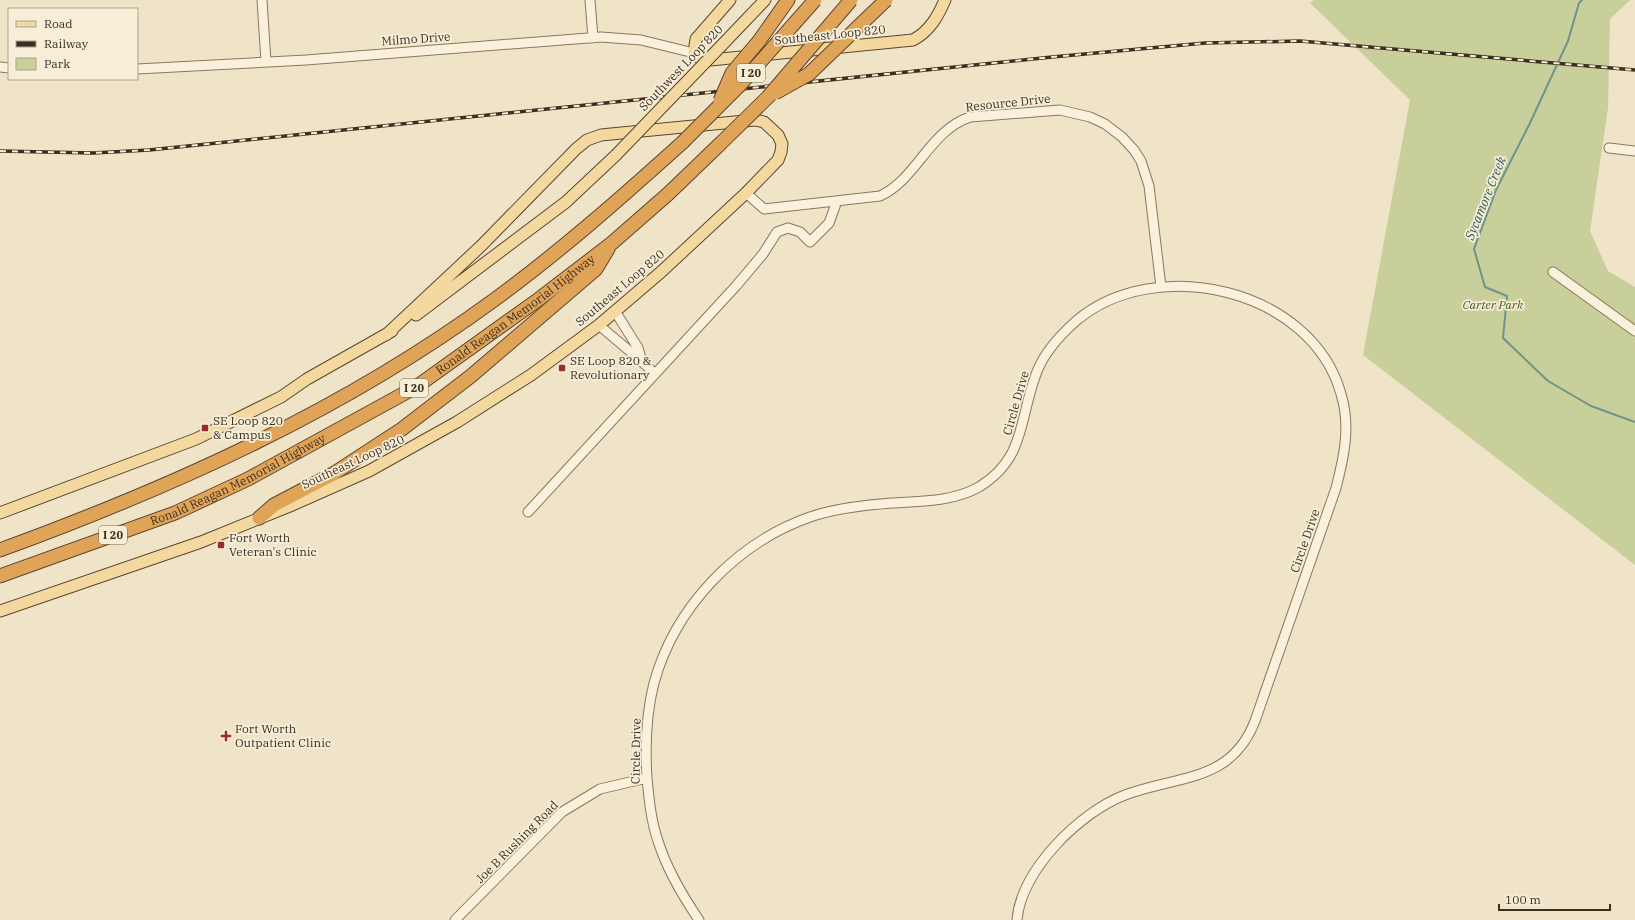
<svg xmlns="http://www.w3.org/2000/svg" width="1635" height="920" viewBox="0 0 1635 920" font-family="'IBM Plex Serif',serif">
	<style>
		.green { fill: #c9cf9b }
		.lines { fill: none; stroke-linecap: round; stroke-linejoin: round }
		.stream { stroke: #6f938a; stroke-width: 2 }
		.minor-casing { stroke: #8d765c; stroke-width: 11 }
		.major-casing { stroke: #5b4430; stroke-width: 13 }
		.highway-casing { stroke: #5b4430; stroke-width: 15 }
		.minor { stroke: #faf1dc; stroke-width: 9 }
		.major { stroke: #f3d9a0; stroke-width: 11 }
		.highway { stroke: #e0a458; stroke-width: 13 }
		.rail-casing { stroke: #3d2e20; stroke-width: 3.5 }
		.rail { stroke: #f7eed8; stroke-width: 2; stroke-dasharray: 6; stroke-linecap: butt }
		.major-bridge-casing { stroke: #5b4430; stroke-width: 13; stroke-linecap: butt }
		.highway-bridge-casing { stroke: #5b4430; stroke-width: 15; stroke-linecap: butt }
		.major-bridge { stroke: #f3d9a0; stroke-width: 11 }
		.highway-bridge { stroke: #e0a458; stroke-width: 13 }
		.poi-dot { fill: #9e2a2b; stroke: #f7eed8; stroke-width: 1.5 }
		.labels { text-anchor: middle; stroke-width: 3.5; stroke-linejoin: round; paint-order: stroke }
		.shield { fill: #f7eed8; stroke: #756857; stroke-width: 1 }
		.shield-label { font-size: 11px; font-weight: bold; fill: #3d2e20 }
		.street-label { font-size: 12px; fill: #3d2e20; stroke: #f7eed8 }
		.park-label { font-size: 12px; font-style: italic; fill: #4d5a26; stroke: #f7eed8 }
		.poi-label { font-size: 12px; fill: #3d2e20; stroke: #f7eed8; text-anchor: start }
		.water-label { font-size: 13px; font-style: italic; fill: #2f5d5a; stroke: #f7eed8 }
	</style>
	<rect width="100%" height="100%" fill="#f0e4c8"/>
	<path class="green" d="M 1314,0 L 1630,0 L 1610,19 L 1608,108 L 1590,231 L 1608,271 L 1635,287 L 1635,565 L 1363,355 L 1410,100 L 1310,3 Z"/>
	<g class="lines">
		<path class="stream" d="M 1582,0 L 1579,3 L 1568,41 L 1530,123 L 1496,190 L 1474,249 L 1485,287 L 1507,296 L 1503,338 L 1548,381 L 1591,406 L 1635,422"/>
		<g class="minor-casing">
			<path id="minor" d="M 262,0 L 266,62
				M 590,0 L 593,38
				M 0,67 L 9,68
				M 137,69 L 306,60 L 601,37 L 641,40 L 694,53
				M 1609,148 L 1635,151
				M 746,193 L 764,209 L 880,196 C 917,179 929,131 970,117 L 1060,110 L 1090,117 L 1105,124 L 1122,137 L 1134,150 L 1141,161 L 1149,186 L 1161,287
				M 1553,272 L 1635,331
				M 615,311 L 638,348 L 642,361
				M 599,325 C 617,341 638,357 655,374
				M 528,512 L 736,286 L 763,254 L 777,232 L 788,228 L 800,232 L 810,242 L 829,223 L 837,201
				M 455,920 L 562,812 L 600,789 L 647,778
				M 699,920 C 682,895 667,870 658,841 C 651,821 649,799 647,778 C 645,746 646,714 654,683 C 675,607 736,543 810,517 C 836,508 864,505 892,503 C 921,501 952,502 979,487 C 1025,459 1019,421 1035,377 C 1042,355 1059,336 1076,321 C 1156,253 1312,289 1341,394 C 1351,426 1344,457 1336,488 L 1255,721 C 1231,783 1178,775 1125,795 C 1080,812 1021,870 1017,920"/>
		</g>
		<g class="major-casing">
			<path id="major" d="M 730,0 L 696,39 L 694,53 L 698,57 L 710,60 L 913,40 C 930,31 938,16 945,0
				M 722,45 L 765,0
				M 416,315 L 566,202 L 616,155
				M 0,513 L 196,439 L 281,397 L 307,379 L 392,331
				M 0,611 L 201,542 L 290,506 L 369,471 L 457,422 L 531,375 L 599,325 L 661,272 L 746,193 L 778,160 L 781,152 L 782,144 L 778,135 L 764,122 L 755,120 L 601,135 L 587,140 L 576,149 L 481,246 L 386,335"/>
		</g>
		<g class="highway-casing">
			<g id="highway">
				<path d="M 759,41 L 788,0"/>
				<path d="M 259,518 L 274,505 L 333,474 L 402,429 L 471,376 L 596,269 L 608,249"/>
				<path d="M 0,550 C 175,486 344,410 494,300 C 561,251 622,197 683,142"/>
				<path id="s1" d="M 0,576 L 175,513 L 248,479 L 416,387 L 539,299 L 612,243 L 668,194 L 720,144"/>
			</g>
		</g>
		<use href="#minor" class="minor"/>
		<use href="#major" class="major"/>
		<use href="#highway" class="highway"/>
		<g class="rail-casing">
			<path id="rail" d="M 0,151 L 93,153 L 149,150 L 1052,57 L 1205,43 L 1300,41 L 1635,70"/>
		</g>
		<use href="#rail" class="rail"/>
		<g class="major-bridge-casing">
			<path id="major-bridge" d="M 616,155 L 722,45"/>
		</g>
		<g class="highway-bridge-casing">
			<path id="highway-bridge" d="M 775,93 L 809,74 L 886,0
				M 720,101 L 732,73 L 759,41
				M 683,142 L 739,86 L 815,0
				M 720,144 L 768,97 L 851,0"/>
		</g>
		<use href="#major-bridge" class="major-bridge"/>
		<use href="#highway-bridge" class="highway-bridge"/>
	</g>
	<g class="poi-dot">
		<rect x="558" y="364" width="8" height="8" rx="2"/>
		<rect x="201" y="424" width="8" height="8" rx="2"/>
		<rect x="217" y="541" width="8" height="8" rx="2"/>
		<path d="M224 730h4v4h4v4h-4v4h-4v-4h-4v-4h4z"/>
	</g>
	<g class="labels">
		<g class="shield">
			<rect x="737" y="64" width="28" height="18" rx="3"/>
			<rect x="400" y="379" width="28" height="18" rx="3"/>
			<rect x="99" y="526" width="28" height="18" rx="3"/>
		</g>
		<g class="shield-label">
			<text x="751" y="77">I 20</text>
			<text x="414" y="392">I 20</text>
			<text x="113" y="539">I 20</text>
		</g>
		<g class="street-label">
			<text transform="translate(830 35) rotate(-6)" y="4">Southeast Loop 820</text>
			<text transform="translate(416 39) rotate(-4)" y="4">Milmo Drive</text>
			<text transform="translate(681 68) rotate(-46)" y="4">Southwest Loop 820</text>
			<text transform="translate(1008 103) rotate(-6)" y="4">Resource Drive</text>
			<text transform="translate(620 288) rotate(-40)" y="4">Southeast Loop 820</text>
			<text dy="4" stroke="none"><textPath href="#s1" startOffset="581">Ronald Reagan Memorial Highway</textPath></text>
			<text transform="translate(1016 403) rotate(-74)" y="4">Circle Drive</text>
			<text transform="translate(353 462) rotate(-25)" y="4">Southeast Loop 820</text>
			<text dy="4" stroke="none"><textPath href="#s1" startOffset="257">Ronald Reagan Memorial Highway</textPath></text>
			<text transform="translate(1305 541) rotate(-71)" y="4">Circle Drive</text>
			<text transform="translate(636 751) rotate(-89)" y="4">Circle Drive</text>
			<text transform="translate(517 842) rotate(-45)" y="4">Joe B Rushing Road</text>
		</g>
		<g class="park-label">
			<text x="1493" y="309">Carter Park</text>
		</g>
		<g class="poi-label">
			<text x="570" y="365">SE Loop 820 &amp;<tspan x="570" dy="14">Revolutionary</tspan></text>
			<text x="213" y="425">SE Loop 820<tspan x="213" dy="14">&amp; Campus</tspan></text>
			<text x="229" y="542">Fort Worth<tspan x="229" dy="14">Veteran's Clinic</tspan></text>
			<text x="235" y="733">Fort Worth<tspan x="235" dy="14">Outpatient Clinic</tspan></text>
		</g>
		<g class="water-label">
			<text transform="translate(1485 198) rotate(-68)" y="5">Sycamore Creek</text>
		</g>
	</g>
	<rect x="8" y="8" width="130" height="72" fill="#f7eed8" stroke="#ada18e"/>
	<rect x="16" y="21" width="20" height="6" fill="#f3d9a0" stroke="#ada18e"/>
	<text x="44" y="28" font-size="12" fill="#3d2e20">Road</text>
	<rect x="16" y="41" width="20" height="6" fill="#3d2e20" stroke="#ada18e"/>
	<text x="44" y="48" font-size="12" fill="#3d2e20">Railway</text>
	<rect x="16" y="58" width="20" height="12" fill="#c9cf9b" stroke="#ada18e"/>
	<text x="44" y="68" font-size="12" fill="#3d2e20">Park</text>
	<path d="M1499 904v6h111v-6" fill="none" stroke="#3d2e20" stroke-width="2"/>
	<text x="1505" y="904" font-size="12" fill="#3d2e20" stroke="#f7eed8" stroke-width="3" paint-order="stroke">100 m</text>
</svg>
